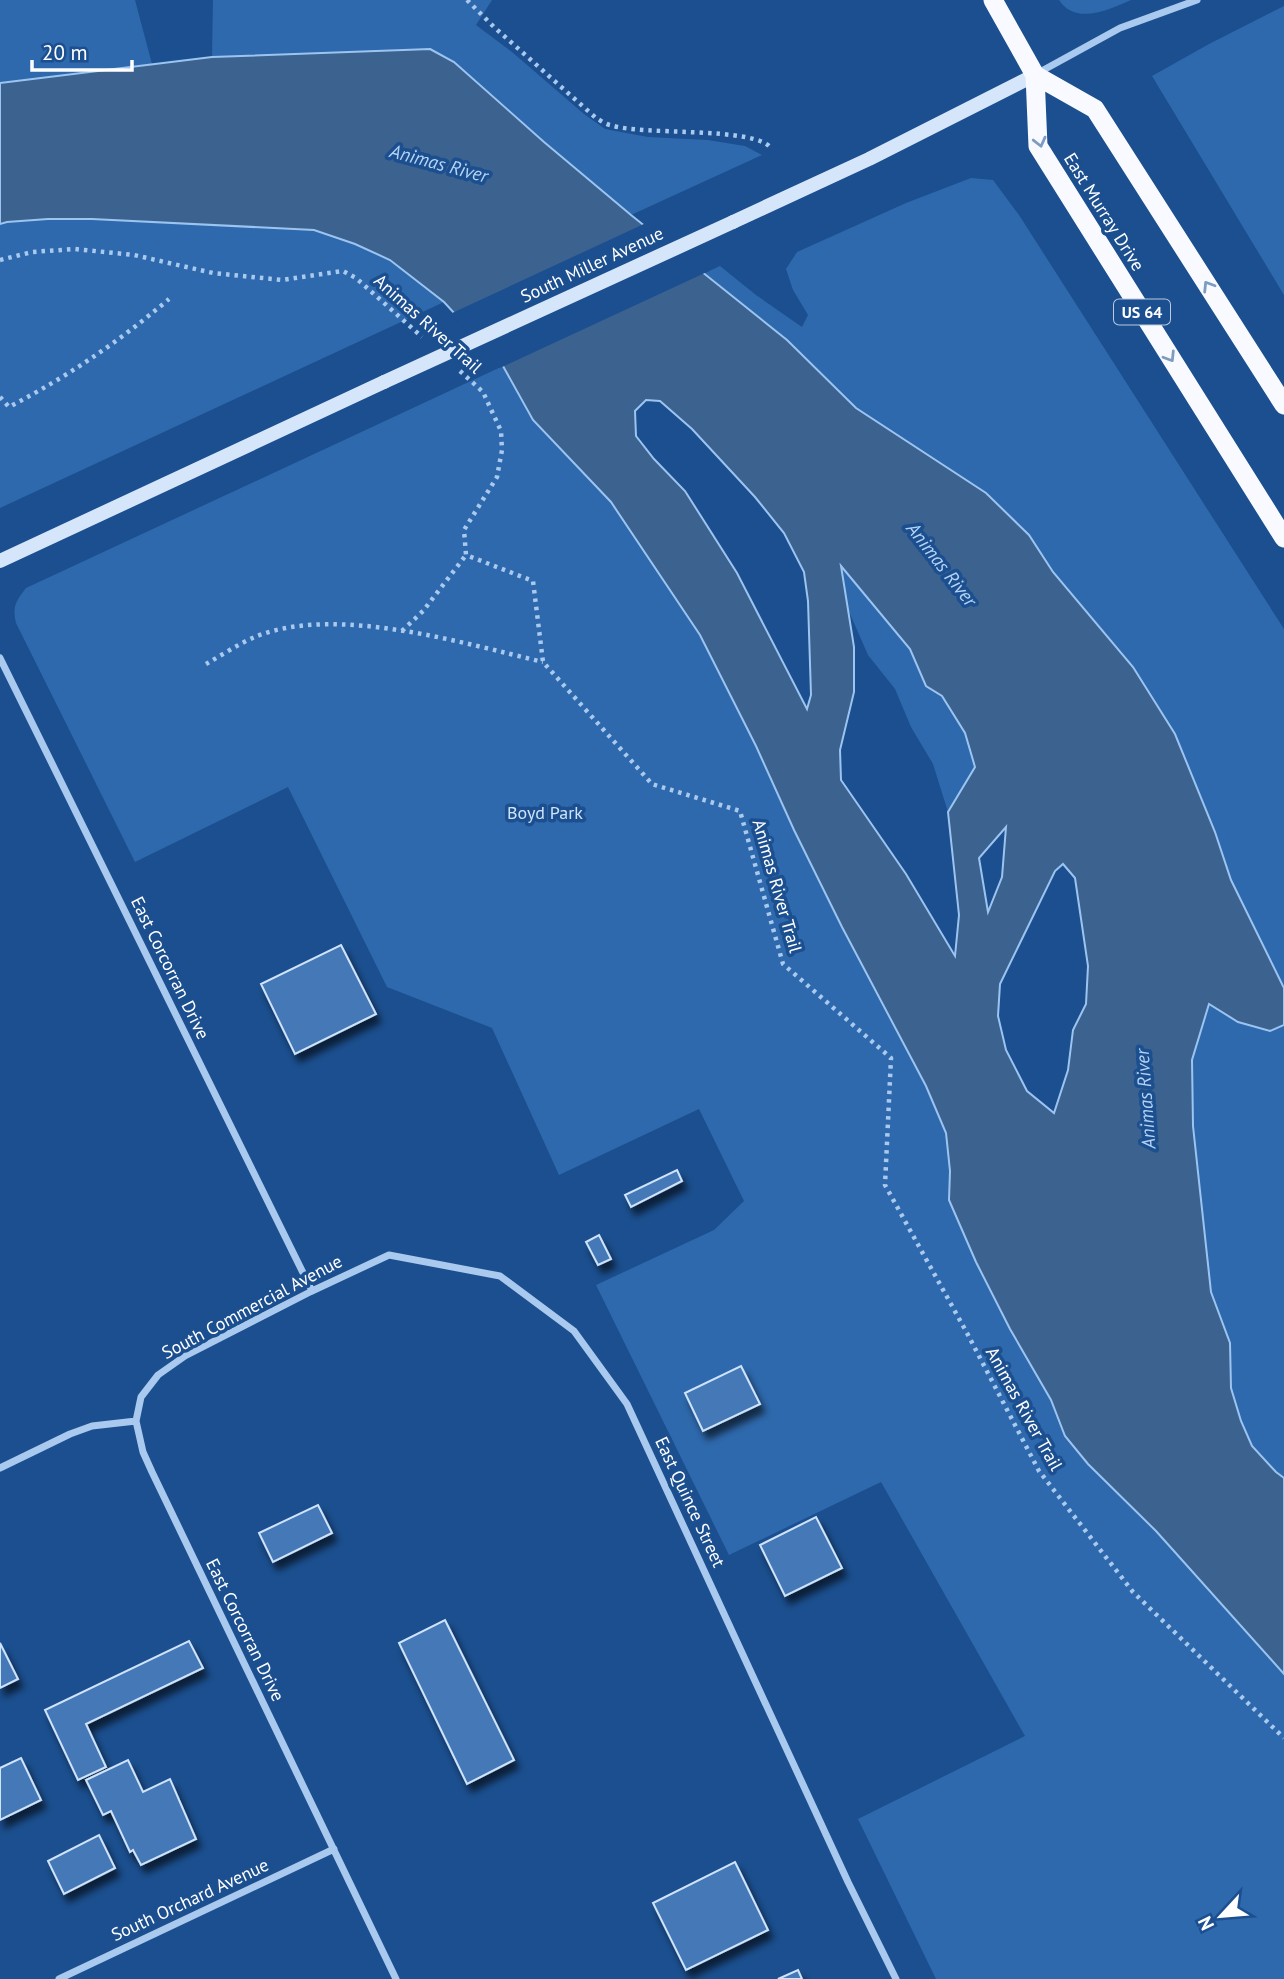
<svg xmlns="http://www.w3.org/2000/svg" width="1284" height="1979" viewBox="0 0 1284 1979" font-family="'PT Sans',sans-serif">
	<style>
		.green { fill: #2e69ad }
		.water { fill: #3c6290; stroke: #9cc4f0; stroke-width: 2; fill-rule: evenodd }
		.pier { fill: #1b4f8f }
		.building { fill: #4478b7; stroke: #cfe3fa; stroke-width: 2; filter: url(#shadow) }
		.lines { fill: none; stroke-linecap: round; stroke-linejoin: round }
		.path { stroke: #a9c9ee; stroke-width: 4.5; stroke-dasharray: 3.5 5; stroke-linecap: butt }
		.minor { stroke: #a9c9ee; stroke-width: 7 }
		.secondary { stroke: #d6e6fa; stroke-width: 14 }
		.trunk { stroke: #f8faff; stroke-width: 19 }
		.secondary-bridge { stroke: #d6e6fa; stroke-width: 14 }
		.oneway { stroke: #7e9cc1 }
		.labels { text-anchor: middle; stroke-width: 7; stroke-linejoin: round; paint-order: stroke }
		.shield { fill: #1b4f8f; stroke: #bbcadd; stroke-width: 2 }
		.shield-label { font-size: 16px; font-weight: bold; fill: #fff }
		.street-label { font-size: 18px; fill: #fff; stroke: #1b4f8f }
		.park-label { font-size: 18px; fill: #cfe3fa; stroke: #1b4f8f }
		.water-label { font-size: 19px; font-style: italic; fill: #b5d3f5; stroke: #1b4f8f }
	</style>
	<defs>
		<filter id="shadow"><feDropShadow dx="4.5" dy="8" stdDeviation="3.5" flood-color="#0009"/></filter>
	</defs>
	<rect width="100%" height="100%" fill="#1b4f8f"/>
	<path class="green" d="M 0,0 L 135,0 L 152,64 L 0,83 Z
		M 213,0 L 492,0 L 476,25 L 512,52 L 584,114 L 605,129 L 648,137 L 708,140 L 745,146 L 762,155 L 631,215 L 430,49 L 212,57 Z
		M 1059,0 L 1131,0 C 1110,9 1076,26 1059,0 Z
		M 1284,6 L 1284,295 L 1152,76 L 1209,44 Z
		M 971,178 L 993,180 L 1019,215 L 1284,629 L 1284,988 L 1231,880 L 1215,832 L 1175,734 L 1133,667 L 1053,572 L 1029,535 L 986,493 L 856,408 L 787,340 L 705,273 L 720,266 L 756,295 L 802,327 L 808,315 L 793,290 L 786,269 L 797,252 L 906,203 Z
		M 48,219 L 92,219 L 314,230 L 355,244 L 390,260 L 444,302 L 0,508 L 0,224 L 7,222 Z
		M 503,366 L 533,420 L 611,502 L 700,635 L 756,746 L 794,830 L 842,927 L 926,1086 L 946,1133 L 950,1171 L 949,1200 L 976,1262 L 1010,1329 L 1051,1400 L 1065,1436 L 1088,1464 L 1156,1531 L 1284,1674 L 1284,1979 L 936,1979 L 858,1819 L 1025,1736 L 881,1482 L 729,1555 L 596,1285 L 714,1230 L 744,1201 L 699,1109 L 559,1175 L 492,1028 L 387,987 L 288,787 L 135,862 L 16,623 C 12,606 16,601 26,588 Z
		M 841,564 L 910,649 L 926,686 L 942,696 L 965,733 L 975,767 L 948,812 L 933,764 L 911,727 L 895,689 L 868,655 L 847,607 Z
		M 1209,1003 L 1238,1022 L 1270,1031 L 1284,1025 L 1284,1478 L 1276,1472 L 1252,1446 L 1241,1421 L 1231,1388 L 1230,1343 L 1211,1292 L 1193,1126 L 1192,1060 Z"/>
	<path class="water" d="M 430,49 L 454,62 L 544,142 L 631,215 L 787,340 L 856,408 L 986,493 L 1029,535 L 1053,572 L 1133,667 L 1175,734 L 1215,832 L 1231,880 L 1284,988 L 1284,1025 L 1270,1031 L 1238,1022 L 1209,1004 L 1192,1060 L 1193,1126 L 1211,1292 L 1230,1343 L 1231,1388 L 1241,1421 L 1252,1446 L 1276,1472 L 1284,1478 L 1284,1674 L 1156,1531 L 1088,1464 L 1065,1436 L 1051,1400 L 1010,1329 L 976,1262 L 949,1200 L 950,1171 L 946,1133 L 926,1086 L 842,927 L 794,830 L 756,746 L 700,635 L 611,502 L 533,420 L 503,366 L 444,302 L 390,260 L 355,244 L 314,230 L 92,219 L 48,219 L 7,222 L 0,224 L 0,83 L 212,57 ZM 646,400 L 660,401 L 692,429 L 755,497 L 784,533 L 804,572 L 808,601 L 811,695 L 807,709 L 737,573 L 685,491 L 654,459 L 636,436 L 635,411 ZM 841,566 L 910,649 L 926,686 L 942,696 L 965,733 L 975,767 L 948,812 L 959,915 L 955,956 L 906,874 L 841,780 L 840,750 L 854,692 L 854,647 ZM 1006,827 L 1002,877 L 988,912 L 979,858 ZM 1063,864 L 1075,878 L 1088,966 L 1086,1004 L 1073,1030 L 1068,1070 L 1054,1113 L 1027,1091 L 1006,1050 L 998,1016 L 1000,984 L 1055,871 Z"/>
	<path class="pier" d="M 646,223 L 709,271 L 500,368 L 450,314 Z"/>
	<path class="building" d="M 341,945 L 376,1014 L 295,1054 L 261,984 Z
		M 677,1170 L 682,1181 L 631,1207 L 625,1195 Z
		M 599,1235 L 611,1259 L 598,1265 L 586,1242 Z
		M 741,1366 L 760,1404 L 703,1431 L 685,1393 Z
		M 318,1505 L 332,1533 L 273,1562 L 259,1533 Z
		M 816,1517 L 842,1568 L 785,1596 L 760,1545 Z
		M 445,1620 L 514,1760 L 467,1784 L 399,1643 Z
		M 189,1641 L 203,1668 L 86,1724 L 106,1767 L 78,1780 L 45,1710 Z
		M 0,1643 L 18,1679 L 0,1688 Z
		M 21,1758 L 41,1800 L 0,1820 L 0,1768 Z
		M 128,1760 L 143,1792 L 170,1779 L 196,1839 L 141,1865 L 133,1850 L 130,1852 L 111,1811 L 103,1815 L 86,1780 Z
		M 99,1835 L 115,1868 L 64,1894 L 48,1861 Z
		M 735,1862 L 768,1930 L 686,1970 L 653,1903 Z
		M 798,1970 L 802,1979 L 778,1979 Z"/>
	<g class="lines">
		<path class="path" d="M 467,0 L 494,27 L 596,118 C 600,120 605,124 610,125 C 642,136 754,126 771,148
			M 0,260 L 32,252 L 75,249 L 134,255 L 213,273 L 282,280 L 343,271 L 356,278 L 422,337
			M 460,371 L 483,392 L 501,431 L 502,450 L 497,477 L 464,530 L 466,555 L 533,581 L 543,662 L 652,784 L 740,811 L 783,964 L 891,1058 L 885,1185 L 967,1333 L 1039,1471 L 1133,1592 L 1284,1738
			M 0,397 L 9,407 C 70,375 117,343 169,299
			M 402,631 L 423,611 L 466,555
			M 206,664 C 222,655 240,643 257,636 C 337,605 463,643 543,662"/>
		<path class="minor" d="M 1038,73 L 1120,28 L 1197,0
			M 0,658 L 312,1291
			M 136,1421 L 143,1452 L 152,1472 L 396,1979
			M 0,1468 L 70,1434 L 92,1426 L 136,1421 L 141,1397 L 158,1375 L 185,1356 L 312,1291 L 389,1255 L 500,1276 L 574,1331 L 627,1404 L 848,1882 L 896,1979
			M 59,1979 L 334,1849"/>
		<path class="secondary" d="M 733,222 L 869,159 L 1035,75
			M 0,561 L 384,382"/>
		<path class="trunk" d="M 993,0 L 1035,75 L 1038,146 L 1284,538
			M 1035,75 L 1095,109 L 1284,405"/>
		<path class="secondary-bridge" d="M 384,382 L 733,222"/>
	</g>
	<defs><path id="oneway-chevron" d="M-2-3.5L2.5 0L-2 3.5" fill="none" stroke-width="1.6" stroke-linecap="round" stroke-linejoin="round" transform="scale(1.75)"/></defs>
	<g class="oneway">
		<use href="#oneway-chevron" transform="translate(1040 142) rotate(76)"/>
		<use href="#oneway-chevron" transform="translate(1208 286) rotate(-122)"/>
		<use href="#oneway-chevron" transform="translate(1170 357) rotate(58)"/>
	</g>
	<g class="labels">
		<rect class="shield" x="1114" y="299.5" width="56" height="25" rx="5"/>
		<g class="shield-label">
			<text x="1142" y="318">US 64</text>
		</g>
		<g class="street-label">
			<text transform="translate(1104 212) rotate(58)" y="6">East Murray Drive</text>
			<text transform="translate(592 265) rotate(-25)" y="6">South Miller Avenue</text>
			<text transform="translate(428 324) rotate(42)" y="6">Animas River Trail</text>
			<text transform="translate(777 886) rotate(74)" y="6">Animas River Trail</text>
			<text transform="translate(170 968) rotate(64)" y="6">East Corcorran Drive</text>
			<text transform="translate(252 1307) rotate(-28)" y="6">South Commercial Avenue</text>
			<text transform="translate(1024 1409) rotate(61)" y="6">Animas River Trail</text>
			<text transform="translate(690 1502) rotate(65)" y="6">East Quince Street</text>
			<text transform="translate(245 1630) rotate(64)" y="6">East Corcorran Drive</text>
			<text transform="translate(190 1900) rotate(-25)" y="6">South Orchard Avenue</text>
		</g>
		<g class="park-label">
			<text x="545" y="819">Boyd Park</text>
		</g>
		<g class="water-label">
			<text transform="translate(439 163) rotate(15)" y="7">Animas River</text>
			<text transform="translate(942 564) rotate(52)" y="7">Animas River</text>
			<text transform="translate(1145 1099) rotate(-94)" y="7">Animas River</text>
		</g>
	</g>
	<g transform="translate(1221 1916) rotate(244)" stroke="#1b4f8f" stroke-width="5" paint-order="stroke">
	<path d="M0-5L12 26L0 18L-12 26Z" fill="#ffffff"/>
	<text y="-10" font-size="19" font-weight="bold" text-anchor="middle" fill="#ffffff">N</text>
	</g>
	<path d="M32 60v10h100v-10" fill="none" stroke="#ffffff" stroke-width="3.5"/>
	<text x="42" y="60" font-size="21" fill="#ffffff" stroke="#1b4f8f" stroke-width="5" paint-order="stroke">20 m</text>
</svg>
